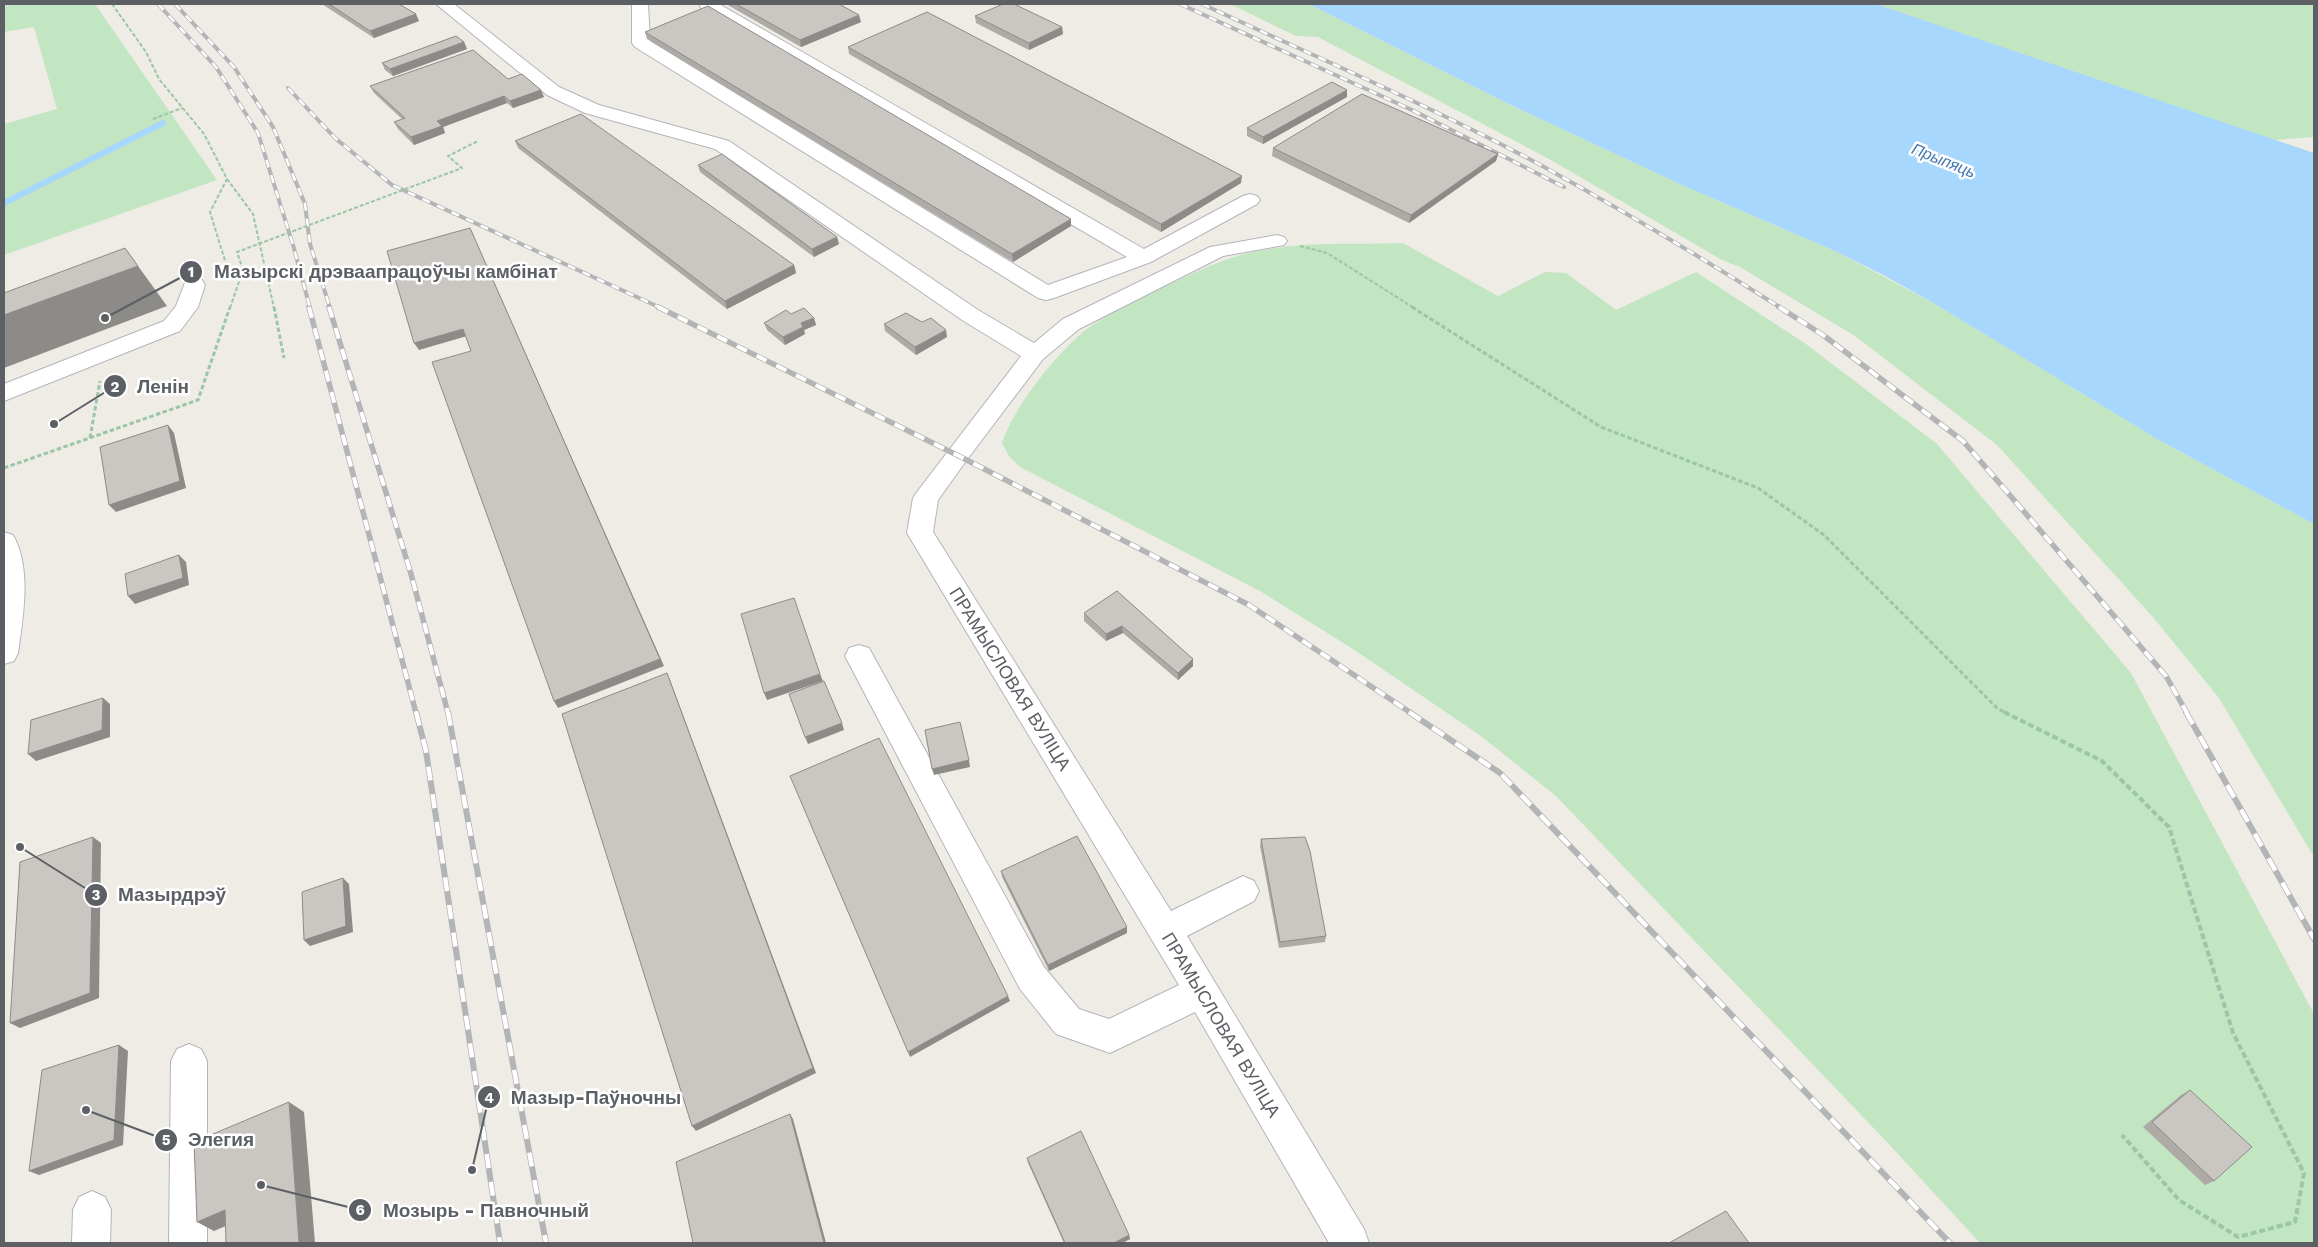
<svg xmlns="http://www.w3.org/2000/svg" width="2318" height="1247" viewBox="0 0 2318 1247" font-family="'Work Sans',sans-serif">
	<style>
		.green { fill: #c2e5c2 }
		.water { fill: #a7d7fc }
		.lines { fill: none; stroke-linecap: round; stroke-linejoin: round }
		.stream { stroke: #a7d7fc; stroke-width: 6 }
		.minor-casing { stroke: #b2b5b9; stroke-width: 2 }
		.path-far2 { stroke: #9bc6a7; stroke-width: 2; stroke-dasharray: 4 2; stroke-linecap: butt }
		.path-far1 { stroke: #9bc6a7; stroke-width: 3; stroke-dasharray: 4.5 2.5; stroke-linecap: butt }
		.path { stroke: #9bc6a7; stroke-width: 4; stroke-dasharray: 6 3; stroke-linecap: butt }
		.minor { fill: #fff; fill-rule: evenodd }
		.rail-far2-casing { stroke: #b3b4b5; stroke-width: 4 }
		.rail-far1-casing { stroke: #b3b4b5; stroke-width: 5.5 }
		.rail-casing { stroke: #b3b4b5; stroke-width: 6 }
		.rail-far2 { stroke: #fff; stroke-width: 2.5; stroke-dasharray: 8; stroke-linecap: butt }
		.rail-far1 { stroke: #fff; stroke-width: 4; stroke-dasharray: 11; stroke-linecap: butt }
		.rail { stroke: #fff; stroke-width: 4.5; stroke-dasharray: 14; stroke-linecap: butt }
		.path-bridge { stroke: #9bc6a7; stroke-width: 2; stroke-dasharray: 4 2; stroke-linecap: butt }
		.wall { fill: #aeaba7 }
		.shaded-wall { fill: #8d8b88 }
		.building { fill: #cac7c2; stroke: #8d8b88 }
		.labels { text-anchor: middle; stroke-width: 5; stroke-linejoin: round; paint-order: stroke }
		.far-water-label { font-size: 16px; font-style: italic; fill: #4378ae; stroke: #fff }
		.street-label { font-size: 18px; fill: #5c6065; stroke: #fff }
		.leader { fill: none; stroke: #5c6065; stroke-width: 2 }
		.callout-dot { fill: #5c6065; stroke: #fff; stroke-width: 2 }
		.mark-label { font-size: 15px; text-anchor: middle; font-weight: bold; fill: #fff }
		.callout-label { font-size: 19px; text-anchor: middle; font-weight: bold; fill: #5c6065; stroke: #fff; stroke-width: 5; stroke-linejoin: round; paint-order: stroke }
	</style>
	<rect width="100%" height="100%" fill="#eeece5"/>
	<path class="green" d="M 4,4 L 95,4 L 217,180 L 4,255 L 4,124 L 57,109 L 34,27 L 4,32 Z
		M 1230,4 L 1309,4 L 1515,107 L 1682,185 L 1837,252 L 1935,304 L 2157,439 L 2314,524 L 2314,857 L 2219,698 L 2152,616 L 1997,445 L 1855,336 L 1740,267 L 1722,260 L 1551,160 L 1318,37 L 1296,36 Z
		M 1876,4 L 2314,4 L 2314,137 L 2274,140 Z
		M 1403,243 L 1498,296 L 1545,272 L 1566,273 L 1616,310 L 1696,272 L 1806,344 L 1937,444 L 2131,673 L 2314,1014 L 2314,1243 L 1980,1243 L 1886,1141 L 1556,796 L 1481,736 L 1353,649 L 1260,591 L 1020,467 L 1009,456 L 1002,443 C 1013,408 1058,351 1087,329 C 1109,312 1136,301 1160,289 C 1194,273 1226,256 1263,250 C 1308,241 1357,245 1403,243 Z"/>
	<path class="water" d="M 1309,4 L 1876,4 L 2314,153 L 2314,524 L 2157,439 L 1935,304 L 1885,276 L 1837,252 L 1682,185 L 1515,107 Z"/>
	<g class="lines">
		<path class="stream" d="M 4,203 L 163,123"/>
		<g class="minor-casing">
			<path id="minor" d="M 436,4 L 454,4 L 559,87 L 599,105 L 729,141 L 978,310 L 1034,343 L 1063,319 L 1210,247 L 1277,235 L 1284,237 L 1287,241 L 1284,245 L 1223,256 L 1079,329 L 1043,359 L 966,461 L 938,500 L 933,532 L 1171,911 L 1243,876 L 1254,881 L 1259,891 L 1254,901 L 1187,936 L 1364,1229 L 1369,1243 L 1329,1243 L 1195,1012 L 1110,1053 L 1056,1034 L 1020,989 L 845,656 L 849,648 L 859,645 L 869,648 L 1044,967 L 1079,1009 L 1109,1019 L 1179,985 L 907,533 L 913,498 L 917,492 L 1021,356 L 962,320 L 715,149 L 585,113 L 547,95 Z
				M 632,4 L 648,4 L 650,41 L 1048,285 L 1127,257 L 701,8 L 699,4 L 719,4 L 1144,249 L 1243,196 L 1250,194 L 1257,196 L 1260,200 L 1257,204 L 1151,262 L 1054,298 L 1046,300 L 1038,298 L 635,47 L 632,43 Z
				M 194,278 L 202,280 L 205,285 L 198,307 L 180,331 L 4,401 L 4,384 L 164,321 L 176,306 L 186,280 Z
				M 4,532 L 13,535 C 32,568 23,617 18,653 L 14,661 L 4,664 Z
				M 189,1044 L 201,1049 L 207,1061 L 207,1243 L 169,1243 L 171,1061 L 177,1049 Z
				M 92,1191 L 105,1197 L 111,1210 L 110,1243 L 72,1243 L 73,1210 L 79,1197 Z"/>
		</g>
		<path class="path-far2" d="M 112,4 L 146,52 L 159,79 L 204,134 L 227,179 L 210,212 L 227,267 L 241,277
			M 153,119 L 182,108
			M 227,179 L 253,214 L 274,308
			M 1300,246 L 1327,253 L 1414,308
			M 230,308 L 243,270"/>
		<path class="path-far1" d="M 274,307 L 284,358
			M 1412,307 L 1601,427 L 1758,488 L 1824,535 L 1998,709 L 2007,713
			M 90,438 L 100,381
			M 4,468 L 198,400 L 230,307"/>
		<path class="path" d="M 2004,712 L 2102,761 L 2169,827 L 2233,1033 L 2304,1173 L 2295,1222 L 2238,1237 L 2179,1200 L 2122,1135"/>
		<use href="#minor" class="minor"/>
		<g class="rail-far2-casing">
			<path id="rail-far2" d="M 158,4 L 216,67 L 258,133 L 293,245 L 310,308
				M 175,4 L 234,67 L 273,127 L 305,204 L 310,244 L 330,308
				M 1180,4 L 1412,110 L 1564,187
				M 1202,4 C 1314,56 1428,105 1537,163 C 1620,209 1701,257 1781,308
				M 288,88 L 335,138 L 392,185 L 661,308"/>
		</g>
		<g class="rail-far1-casing">
			<path id="rail-far1" d="M 309,307 L 416,713
				M 329,307 L 411,574 L 448,713
				M 658,307 L 957,455 L 1249,605 L 1411,713
				M 1779,307 L 1823,335 L 1963,441 L 2166,676 L 2187,713"/>
		</g>
		<g class="rail-casing">
			<path id="rail" d="M 416,712 L 426,751 L 500,1243
				M 448,712 L 546,1243
				M 1409,712 L 1500,773 L 1950,1243
				M 2186,712 L 2314,939"/>
		</g>
		<use href="#rail-far2" class="rail-far2"/>
		<use href="#rail-far1" class="rail-far1"/>
		<use href="#rail" class="rail"/>
		<path class="path-bridge" d="M 243,270 L 237,252 L 462,168 L 448,156 L 478,141"/>
	</g>
	<path class="wall" d="M 322,4 L 399,4 L 419,21 L 374,38 Z
		M 726,4 L 790,4 L 861,22 L 801,47 Z
		M 975,16 L 1062,27 L 1063,34 L 1029,50 L 976,23 Z
		M 645,32 L 1071,226 L 1013,262 L 647,39 Z
		M 464,42 L 467,49 L 393,76 L 385,70 L 382,63 Z
		M 848,47 L 1241,183 L 1161,232 L 849,54 Z
		M 508,79 L 544,97 L 513,108 L 507,103 L 443,127 L 445,133 L 414,145 L 398,129 L 394,122 L 402,119 L 374,93 L 370,86 Z
		M 1347,97 L 1263,144 L 1247,136 L 1247,128 Z
		M 515,141 L 794,265 L 796,273 L 727,309 L 518,148 Z
		M 1273,148 L 1498,154 L 1496,161 L 1409,223 L 1272,156 Z
		M 698,165 L 837,237 L 839,244 L 814,257 L 700,172 Z
		M 791,314 L 814,318 L 816,325 L 804,330 L 805,334 L 785,345 L 767,330 L 764,323 Z
		M 884,324 L 947,337 L 916,355 L 885,331 Z
		M 1117,591 L 1193,659 L 1193,666 L 1178,680 L 1123,633 L 1106,641 L 1084,621 L 1084,613 Z
		M 1261,839 L 1326,936 L 1325,942 L 1279,948 L 1260,846 Z
		M 1001,871 L 1127,927 L 1127,933 L 1049,971 L 1002,877 Z
		M 2190,1090 L 2214,1181 L 2205,1185 L 2143,1127 L 2181,1095 Z
		M 1027,1158 L 1129,1235 L 1130,1239 L 1122,1243 L 1064,1243 L 1028,1163 Z"/>
	<path class="shaded-wall" d="M 416,14 L 419,21 L 374,38 L 370,31 Z
		M 859,15 L 861,22 L 801,47 L 800,40 Z
		M 1062,27 L 1063,34 L 1029,50 L 1029,43 Z
		M 464,42 L 467,49 L 393,76 L 390,69 Z
		M 541,90 L 544,97 L 513,108 L 510,101 Z
		M 1347,90 L 1347,97 L 1263,144 L 1263,137 Z
		M 504,96 L 507,103 L 443,127 L 445,133 L 414,145 L 411,137 L 437,121 Z
		M 1498,154 L 1496,161 L 1409,223 L 1411,215 Z
		M 1242,176 L 1241,183 L 1161,232 L 1161,224 Z
		M 1071,219 L 1071,226 L 1013,262 L 1012,254 Z
		M 470,228 L 664,666 L 558,708 L 554,701 Z
		M 837,237 L 839,244 L 814,257 L 812,249 Z
		M 125,248 L 167,306 L 4,368 L 4,315 Z
		M 794,265 L 796,273 L 727,309 L 725,301 Z
		M 814,318 L 816,325 L 804,330 L 805,334 L 785,345 L 783,337 L 801,323 Z
		M 463,329 L 467,336 L 419,350 L 414,343 Z
		M 946,330 L 947,337 L 916,355 L 915,347 Z
		M 168,425 L 174,433 L 186,488 L 116,512 L 109,505 Z
		M 179,555 L 186,562 L 189,585 L 135,604 L 128,596 Z
		M 1122,626 L 1123,633 L 1106,641 L 1106,634 Z
		M 1193,659 L 1193,666 L 1178,680 L 1178,673 Z
		M 667,673 L 670,680 L 816,1073 L 696,1131 L 692,1126 Z
		M 820,674 L 823,681 L 767,700 L 764,693 Z
		M 103,698 L 110,704 L 110,737 L 36,761 L 28,754 Z
		M 842,723 L 844,730 L 808,744 L 805,737 Z
		M 969,760 L 970,767 L 934,775 L 932,769 Z
		M 93,837 L 101,843 L 99,998 L 20,1028 L 10,1023 Z
		M 343,878 L 349,884 L 353,932 L 310,946 L 304,940 Z
		M 1127,927 L 1127,933 L 1049,971 L 1048,965 Z
		M 1008,996 L 1010,1001 L 910,1057 L 908,1052 Z
		M 119,1045 L 128,1051 L 123,1145 L 39,1175 L 29,1171 Z
		M 289,1102 L 304,1112 L 315,1243 L 299,1243 Z
		M 790,1114 L 793,1119 L 826,1243 L 824,1243 Z
		M 225,1210 L 242,1219 L 214,1231 L 197,1222 Z
		M 1129,1235 L 1130,1239 L 1122,1243 L 1114,1243 Z"/>
	<path class="building" d="M 329,4 L 399,4 L 416,14 L 370,31 Z
		M 736,4 L 839,4 L 859,15 L 800,40 Z
		M 1003,4 L 1014,4 L 1062,27 L 1029,43 L 975,16 Z
		M 708,6 L 1071,219 L 1012,254 L 645,32 Z
		M 927,12 L 1242,176 L 1161,224 L 848,47 Z
		M 456,36 L 464,42 L 390,69 L 382,63 Z
		M 473,50 L 508,79 L 522,74 L 541,90 L 510,101 L 504,96 L 437,121 L 442,126 L 411,137 L 394,122 L 405,118 L 370,86 Z
		M 1332,82 L 1347,90 L 1263,137 L 1247,128 Z
		M 1362,94 L 1498,154 L 1411,215 L 1273,148 Z
		M 581,114 L 794,265 L 725,301 L 515,141 Z
		M 722,154 L 837,237 L 812,249 L 698,165 Z
		M 470,228 L 660,659 L 554,701 L 432,362 L 471,351 L 463,329 L 414,343 L 387,251 Z
		M 125,248 L 138,266 L 4,315 L 4,293 Z
		M 804,308 L 814,318 L 801,323 L 803,327 L 783,337 L 764,323 L 786,310 L 791,314 Z
		M 906,313 L 922,322 L 931,318 L 946,330 L 915,347 L 884,324 Z
		M 168,425 L 180,481 L 109,505 L 100,447 Z
		M 179,555 L 183,578 L 128,596 L 125,574 Z
		M 1117,591 L 1193,659 L 1178,673 L 1122,626 L 1106,634 L 1084,613 Z
		M 794,598 L 820,674 L 764,693 L 741,614 Z
		M 667,673 L 813,1068 L 692,1126 L 562,714 Z
		M 824,681 L 842,723 L 805,737 L 789,694 Z
		M 103,698 L 102,730 L 28,754 L 31,720 Z
		M 960,722 L 969,760 L 932,769 L 925,730 Z
		M 879,738 L 1008,996 L 908,1052 L 790,776 Z
		M 1077,836 L 1127,927 L 1048,965 L 1001,871 Z
		M 93,837 L 90,993 L 10,1023 L 20,862 Z
		M 1305,837 L 1310,851 L 1326,936 L 1280,942 L 1261,839 Z
		M 343,878 L 346,926 L 304,940 L 302,892 Z
		M 119,1045 L 114,1140 L 29,1171 L 42,1070 Z
		M 2190,1090 L 2252,1147 L 2214,1181 L 2152,1122 Z
		M 289,1102 L 299,1243 L 226,1243 L 225,1210 L 197,1222 L 194,1142 Z
		M 790,1114 L 824,1243 L 693,1243 L 676,1162 Z
		M 1081,1131 L 1129,1235 L 1114,1243 L 1065,1243 L 1027,1158 Z
		M 1726,1211 L 1749,1243 L 1669,1243 Z"/>
	<g class="labels">
		<g class="far-water-label">
			<text transform="translate(1944 160) rotate(22)" y="6">Прыпяць</text>
		</g>
		<g class="street-label">
			<text transform="translate(1010 679) rotate(58)" y="6">ПРАМЫСЛОВАЯ ВУЛІЦА</text>
			<text transform="translate(1221 1025) rotate(59)" y="6">ПРАМЫСЛОВАЯ ВУЛІЦА</text>
		</g>
	</g>
	<path class="leader" d="M105 318L191 272M54 424L115 386M20 847L96 895M472 1170L489 1097M86 1110L166 1140M261 1185L360 1210"/>
	<g class="callout-dot">
		<circle cx="105" cy="318" r="5"/>
		<circle cx="54" cy="424" r="5"/>
		<circle cx="20" cy="847" r="5"/>
		<circle cx="472" cy="1170" r="5"/>
		<circle cx="86" cy="1110" r="5"/>
		<circle cx="261" cy="1185" r="5"/>
		<circle cx="191" cy="272" r="12"/>
		<circle cx="115" cy="386" r="12"/>
		<circle cx="96" cy="895" r="12"/>
		<circle cx="489" cy="1097" r="12"/>
		<circle cx="166" cy="1140" r="12"/>
		<circle cx="360" cy="1210" r="12"/>
	</g>
	<g class="mark-label">
		<text x="191" y="277">1</text>
		<text x="115" y="392">2</text>
		<text x="96" y="900">3</text>
		<text x="489" y="1103">4</text>
		<text x="166" y="1145">5</text>
		<text x="360" y="1215">6</text>
	</g>
	<g class="callout-label">
		<text x="386" y="278">Мазырскі дрэваапрацоўчы камбінат</text>
		<text x="163" y="393">Ленін</text>
		<text x="172" y="901">Мазырдрэў</text>
		<text x="596" y="1104">Мазыр-Паўночны</text>
		<text x="221" y="1146">Элегия</text>
		<text x="486" y="1217">Мозырь - Павночный</text>
	</g>
	<rect width="2318" height="1247" fill="none" stroke="#5c6065" stroke-width="10"/>
</svg>
